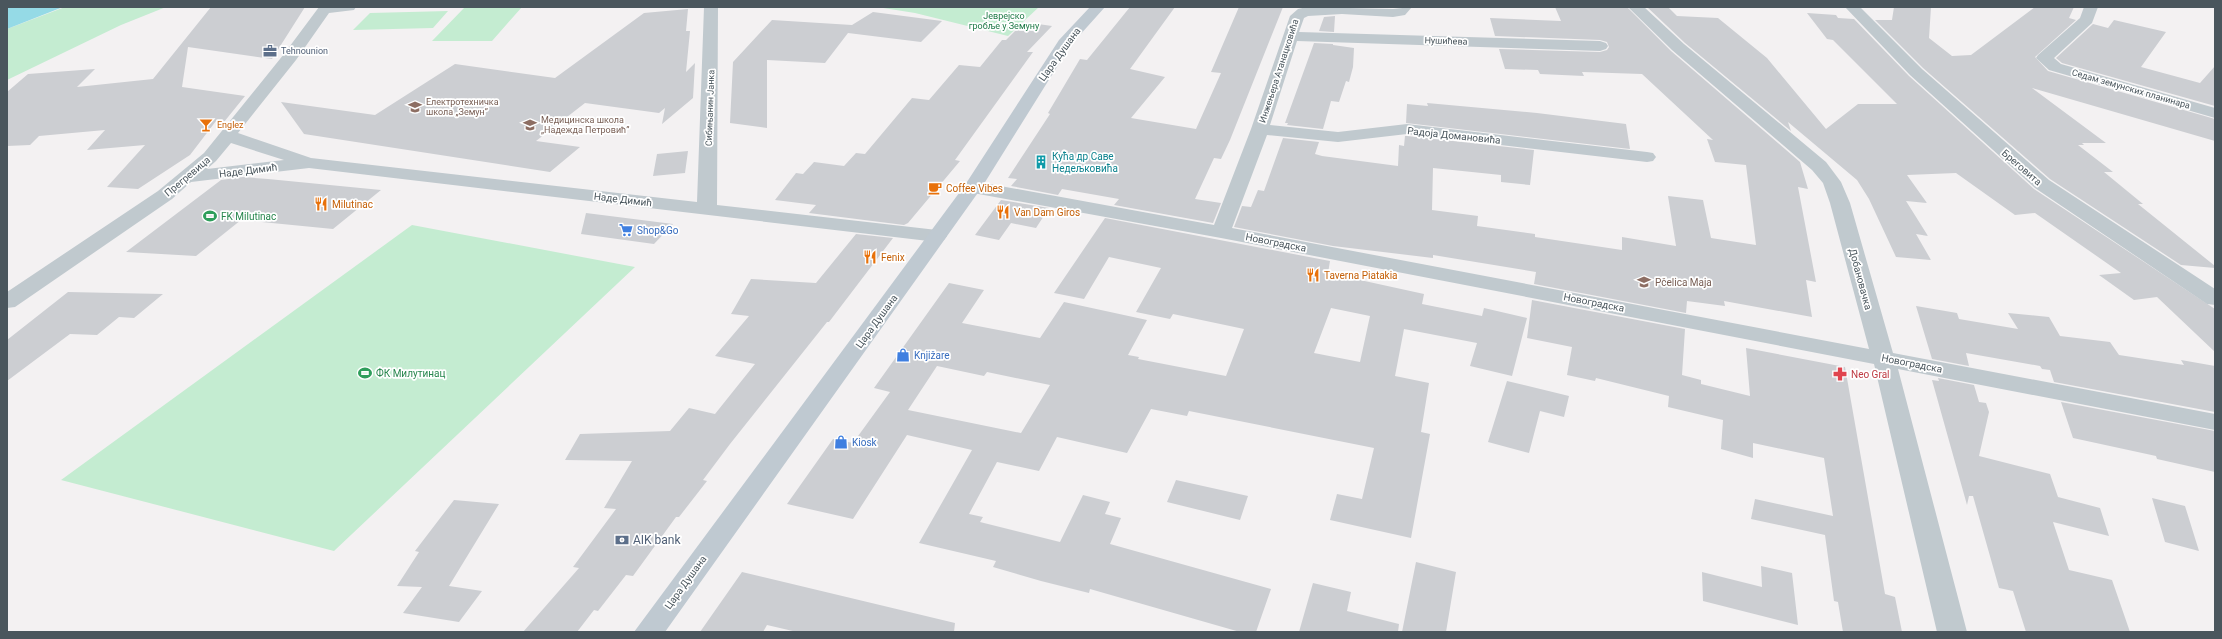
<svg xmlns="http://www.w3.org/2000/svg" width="2222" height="639" viewBox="0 0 2222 639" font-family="Roboto,sans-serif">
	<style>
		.green { fill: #c4ecd1 }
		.water { fill: #95dae6 }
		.building { fill: #ccced2; fill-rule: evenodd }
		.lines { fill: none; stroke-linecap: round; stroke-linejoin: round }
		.street { fill: #c0c9ce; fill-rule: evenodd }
		.secondary { fill: #bfc9d1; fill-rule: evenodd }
		.labels { text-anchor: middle; stroke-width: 3.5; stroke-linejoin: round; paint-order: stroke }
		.far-park-label { font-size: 9px; fill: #1f7a47; stroke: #fff }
		.far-street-label { font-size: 9px; fill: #4a565d; stroke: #fff }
		.far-service-label { font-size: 9px; fill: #4e5e75; stroke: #fff; text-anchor: start }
		.far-education-label { font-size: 9px; fill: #785e54; stroke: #fff; text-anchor: start }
		.far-food-label { font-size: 9px; fill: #c56008; stroke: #fff; text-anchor: start }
		.street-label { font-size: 10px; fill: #4a565d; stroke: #fff }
		.culture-label { font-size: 10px; fill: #0d838f; stroke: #fff; text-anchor: start }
		.food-label { font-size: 10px; fill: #c56008; stroke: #fff; text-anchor: start }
		.leisure-label { font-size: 10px; fill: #27864d; stroke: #fff; text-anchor: start }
		.shop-label { font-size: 10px; fill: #366cbe; stroke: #fff; text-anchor: start }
		.education-label { font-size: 10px; fill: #785e54; stroke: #fff; text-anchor: start }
		.health-label { font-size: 10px; fill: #be3a42; stroke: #fff; text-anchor: start }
		.near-service-label { font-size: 12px; fill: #4e5e75; stroke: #fff; text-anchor: start }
	</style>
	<rect width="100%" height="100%" fill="#f3f1f2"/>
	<path class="green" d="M 65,7 L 166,7 L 121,25 L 7,80 L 7,29 Z
		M 465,7 L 522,7 L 492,41 L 432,41 Z
		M 877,7 L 1039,7 L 1008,36 L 915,13 Z
		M 448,11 L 433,28 L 353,30 L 370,13 Z
		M 412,225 L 635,267 L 334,551 L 61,480 Z"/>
	<path class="water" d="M 7,7 L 63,7 L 7,29 Z"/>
	<path class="building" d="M 211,7 L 305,7 L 272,59 L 188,47 L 182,87 L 245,96 L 224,122 L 216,121 L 190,155 L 138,189 L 107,187 L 145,145 L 87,150 L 105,130 L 39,136 L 30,145 L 7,146 L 7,92 L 28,74 L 95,69 L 77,87 L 153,79 Z
		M 1130,7 L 1175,7 L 1130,69 L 1165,77 L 1131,118 L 1196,129 L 1221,73 L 1211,72 L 1239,7 L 1283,7 L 1230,140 L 1221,159 L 1214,158 L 1195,199 L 1221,203 L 1213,223 L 1114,205 L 1119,199 L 1062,189 L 1058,195 L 1011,186 L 1017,179 L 1008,178 L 1050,114 L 1048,113 L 1080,59 L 1087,60 Z
		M 1555,7 L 1627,7 L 1671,51 L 1800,162 L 1808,189 L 1798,187 L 1816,282 L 1806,280 L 1812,317 L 1724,301 L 1725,306 L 1687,301 L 1686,313 L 1534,284 L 1536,272 L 1433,255 L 1433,258 L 1333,246 L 1234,227 L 1242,206 L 1251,207 L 1258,190 L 1264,191 L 1283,138 L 1319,142 L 1315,154 L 1322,156 L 1398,166 L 1399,145 L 1404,146 L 1405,136 L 1407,136 L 1534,150 L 1530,185 L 1501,182 L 1501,175 L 1433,168 L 1432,210 L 1478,216 L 1477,226 L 1535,234 L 1535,237 L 1622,250 L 1622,237 L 1676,246 L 1668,196 L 1703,200 L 1711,238 L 1756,245 L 1746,165 L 1715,162 L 1707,139 L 1713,140 L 1642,74 L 1582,72 L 1584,76 L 1540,74 L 1538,70 L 1505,69 L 1499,49 L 1600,52 L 1607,50 L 1609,47 L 1607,42 L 1600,40 L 1495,36 L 1490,18 L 1561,21 Z
		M 1647,7 L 1668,7 L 1677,16 L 1718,18 L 1767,58 L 1826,129 L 1858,104 L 1897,104 L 1833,40 L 1827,39 L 1807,13 L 1836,15 L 1838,18 L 1854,19 L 1909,76 L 2034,189 L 2215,309 L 2215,352 L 2157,297 L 2134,300 L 2099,275 L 2121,273 L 2035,213 L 2015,215 L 1956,173 L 1907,175 L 1927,203 L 1906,201 L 1928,236 L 1916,234 L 1931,260 L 1896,257 L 1869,199 L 1857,180 L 1788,122 L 1791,131 L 1685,43 Z
		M 1894,7 L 1931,7 L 1929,38 L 1952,56 L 1971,55 L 2035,7 L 2074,7 L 2069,18 L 2076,20 L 2035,57 L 2048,71 L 2215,119 L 2215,141 L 2032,88 L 2106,143 L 2082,143 L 2084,145 L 2078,145 L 2113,172 L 2104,172 L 2143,204 L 2138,204 L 2215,266 L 2215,268 L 2181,265 L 2050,179 L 1923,68 L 1875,20 L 1892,20 Z
		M 688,9 L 686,31 L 690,31 L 686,72 L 695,63 L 693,98 L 662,124 L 665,108 L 659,113 L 585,103 L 536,141 L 580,147 L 550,172 L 304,134 L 281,102 L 375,115 L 455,64 L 555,78 L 644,13 Z
		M 873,12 L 942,21 L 921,42 L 848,33 L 825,63 L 767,60 L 767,128 L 730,123 L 733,62 L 772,20 L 852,25 Z
		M 1335,16 L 1334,32 L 1319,31 L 1324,17 Z
		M 2114,20 L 2166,32 L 2141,67 L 2200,83 L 2215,66 L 2215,106 L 2062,63 L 2056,58 L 2093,24 L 2108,28 Z
		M 1024,22 L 1052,26 L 1027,52 L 1033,52 L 955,160 L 960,161 L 908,223 L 904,225 L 809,213 L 816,205 L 775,200 L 796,173 L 803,174 L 814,162 L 844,166 L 856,153 L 865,154 L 912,98 L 929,100 L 959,65 L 980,67 L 1002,40 L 1006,40 Z
		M 1314,43 L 1333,44 L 1333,45 L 1354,48 L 1353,67 L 1349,82 L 1346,81 L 1339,102 L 1331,101 L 1323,129 L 1287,125 L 1288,123 L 1285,123 Z
		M 1427,103 L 1537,113 L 1626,124 L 1630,149 L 1406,123 L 1407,104 L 1428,106 Z
		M 688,151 L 685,173 L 653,176 L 657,154 Z
		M 243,177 L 268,179 L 381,190 L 333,229 L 241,220 L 196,256 L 126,252 L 221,180 Z
		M 1001,200 L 1049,208 L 1036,228 L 1011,223 L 999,240 L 975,235 Z
		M 586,213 L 673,224 L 654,244 L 581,234 Z
		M 1105,218 L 1330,261 L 1328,273 L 1424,294 L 1422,304 L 1482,316 L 1484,308 L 1527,318 L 1512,376 L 1470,366 L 1477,343 L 1404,329 L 1395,376 L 1429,383 L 1421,432 L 1430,434 L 1411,538 L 1330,520 L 1337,494 L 1362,499 L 1374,448 L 1189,411 L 1187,416 L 1151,409 L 1127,453 L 1057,437 L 1039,471 L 997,462 L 969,514 L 983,517 L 980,522 L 1060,542 L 1083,495 L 1110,502 L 1105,514 L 1121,518 L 1110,544 L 1271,589 L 1256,632 L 1240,632 L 1090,589 L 1089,593 L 1041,581 L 993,567 L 996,561 L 919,543 L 972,450 L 907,435 L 853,519 L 787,504 L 833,439 L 853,443 L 890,392 L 874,388 L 949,283 L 984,290 L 962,323 L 1040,338 L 1064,302 L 1147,320 L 1128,355 L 1139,357 L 1138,359 L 1226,376 L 1244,329 L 1173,314 L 1170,319 L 1136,312 L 1161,268 L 1109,257 L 1084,299 L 1054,293 ZM 1331,308 L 1370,316 L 1360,362 L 1314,353 ZM 937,366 L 984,376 L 987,372 L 1050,385 L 1021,433 L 908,410 Z
		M 856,234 L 893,238 L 829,322 L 827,322 L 730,444 L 703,480 L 707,481 L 679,517 L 676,517 L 633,576 L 626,575 L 598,611 L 594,610 L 577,632 L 523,632 L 579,568 L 573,567 L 616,509 L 604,508 L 632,461 L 565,460 L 580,434 L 670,431 L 689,408 L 715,414 L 755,364 L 715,356 L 749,316 L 731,314 L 751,279 L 816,283 Z
		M 68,292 L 163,294 L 134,318 L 119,317 L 97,335 L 70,334 L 7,381 L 7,340 Z
		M 1532,300 L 1685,329 L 1682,375 L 1701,380 L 1701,384 L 1750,396 L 1746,348 L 1845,367 L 1885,594 L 1895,597 L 1902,632 L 1843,632 L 1838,602 L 1834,601 L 1825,535 L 1751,519 L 1755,499 L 1833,516 L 1824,458 L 1753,443 L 1753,458 L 1721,449 L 1723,420 L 1668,407 L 1669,396 L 1596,378 L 1595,381 L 1567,375 L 1572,347 L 1527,338 Z
		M 1916,306 L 1957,313 L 1959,319 L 2018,329 L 2008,313 L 2049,317 L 2060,336 L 2110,342 L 2119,355 L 2184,365 L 2181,360 L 2215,366 L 2215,412 L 2054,382 L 2050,370 L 2042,369 L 2040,366 L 1966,353 L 1969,366 L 1932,359 Z
		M 1938,378 L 1974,385 L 1979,402 L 1986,403 L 1989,412 L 1979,456 L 2050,474 L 2058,497 L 2100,508 L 2109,536 L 2053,522 L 2069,570 L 2112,580 L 2130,632 L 2026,632 L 2013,591 L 1999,588 L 1973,496 L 1969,496 L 1967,505 L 1932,380 L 1939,381 Z
		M 1507,381 L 1569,396 L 1564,417 L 1540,411 L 1529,453 L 1488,442 Z
		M 2061,402 L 2215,431 L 2215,472 L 2157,459 L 2156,456 L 2073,438 Z
		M 1176,480 L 1248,496 L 1240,520 L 1167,502 Z
		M 2152,498 L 2185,506 L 2199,551 L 2165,542 Z
		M 454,500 L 499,504 L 449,586 L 482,591 L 459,622 L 403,613 L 422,587 L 397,586 L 419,552 L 415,551 Z
		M 1416,562 L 1456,572 L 1446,632 L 1402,632 Z
		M 1761,566 L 1792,573 L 1798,625 L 1703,601 L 1702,572 L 1762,587 Z
		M 742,572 L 955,623 L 954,632 L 797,632 L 767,625 L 763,632 L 700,632 Z
		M 1313,583 L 1351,592 L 1347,611 L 1399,624 L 1398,632 L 1299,632 Z"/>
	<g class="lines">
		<path class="street" d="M 319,7 L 356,7 L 354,10 L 329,13 L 296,60 L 238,133 L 311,158 L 697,202 L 704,7 L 718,7 L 717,205 L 937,230 L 944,232 L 947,236 L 944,240 L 937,242 L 309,168 L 191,182 L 172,199 L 15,307 L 7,308 L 7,292 L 158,191 L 204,153 L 284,54 ZM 231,143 L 284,160 L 207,169 L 216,161 Z
			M 1307,7 L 1393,9 L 1412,7 L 1405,15 L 1393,17 L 1342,14 L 1308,16 L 1304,18 L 1299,32 L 1600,41 L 1606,43 L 1608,46 L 1606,49 L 1600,51 L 1297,41 L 1270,125 L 1338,132 L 1407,124 L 1647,152 L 1653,153 L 1656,157 L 1653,161 L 1647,162 L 1407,134 L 1338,142 L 1267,135 L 1232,228 L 1869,349 L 1830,203 L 1823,183 L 1812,170 L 1672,50 L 1628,7 L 1644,7 L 1684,44 L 1826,162 L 1841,182 L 1850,203 L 1893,353 L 2215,414 L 2215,430 L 1898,369 L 1967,632 L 1937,632 L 1874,364 L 1221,238 L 973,193 L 966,191 L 964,187 L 966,183 L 973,181 L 1214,225 L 1251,129 L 1290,16 L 1298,9 Z
			M 1845,7 L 1860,7 L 1922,69 L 2049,180 L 2215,289 L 2215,305 L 2207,304 L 2035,188 L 1910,75 Z
			M 2084,7 L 2098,7 L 2092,23 L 2054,58 L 2061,64 L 2215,108 L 2215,118 L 2049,70 L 2036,58 L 2038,55 L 2080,18 Z"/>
		<path class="secondary" d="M 1090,7 L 1105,7 L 1070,46 L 982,187 L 665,632 L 634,632 L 965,185 L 1059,40 Z"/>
	</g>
	<defs>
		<g id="office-bare" transform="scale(1.08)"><path d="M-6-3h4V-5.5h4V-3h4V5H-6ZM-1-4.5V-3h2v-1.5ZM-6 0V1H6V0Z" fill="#5c6f8a" stroke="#fff" stroke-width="2.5" paint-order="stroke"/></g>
		<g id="school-bare" transform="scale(1.08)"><path d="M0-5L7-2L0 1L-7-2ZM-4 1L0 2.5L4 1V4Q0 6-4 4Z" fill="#8d6e63" stroke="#fff" stroke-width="2.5" paint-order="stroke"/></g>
		<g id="bar-bare" transform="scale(1.08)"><path d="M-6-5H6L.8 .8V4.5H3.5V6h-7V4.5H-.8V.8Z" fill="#e8710a" stroke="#fff" stroke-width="2.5" paint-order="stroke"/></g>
		<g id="building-bare" transform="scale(1.08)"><path d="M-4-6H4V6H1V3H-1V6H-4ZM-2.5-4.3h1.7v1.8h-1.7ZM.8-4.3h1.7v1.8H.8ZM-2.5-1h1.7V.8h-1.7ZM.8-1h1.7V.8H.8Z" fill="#0f9aa8" stroke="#fff" stroke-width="2.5" paint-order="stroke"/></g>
		<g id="cafe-bare" transform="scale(1.08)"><path d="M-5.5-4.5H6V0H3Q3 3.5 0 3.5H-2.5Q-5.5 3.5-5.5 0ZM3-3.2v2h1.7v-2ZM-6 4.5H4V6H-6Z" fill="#e8710a" stroke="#fff" stroke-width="2.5" paint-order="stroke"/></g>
		<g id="restaurant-bare" transform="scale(1.08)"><path d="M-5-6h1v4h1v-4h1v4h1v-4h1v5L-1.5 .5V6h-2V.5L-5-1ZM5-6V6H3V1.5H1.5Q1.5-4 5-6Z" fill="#e8710a" stroke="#fff" stroke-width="2.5" paint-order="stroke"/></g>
		<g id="stadium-bare" transform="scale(1.08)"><path d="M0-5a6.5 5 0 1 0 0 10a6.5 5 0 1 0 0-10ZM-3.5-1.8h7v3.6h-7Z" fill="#2e9e5b" stroke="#fff" stroke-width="2.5" paint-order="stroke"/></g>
		<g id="supermarket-bare" transform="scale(1.08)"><path d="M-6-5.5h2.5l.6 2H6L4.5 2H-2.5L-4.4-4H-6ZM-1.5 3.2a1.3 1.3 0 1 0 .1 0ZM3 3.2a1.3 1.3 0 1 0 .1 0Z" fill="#3f7fe0" stroke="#fff" stroke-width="2.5" paint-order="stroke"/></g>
		<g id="shop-bare" transform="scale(1.08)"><path d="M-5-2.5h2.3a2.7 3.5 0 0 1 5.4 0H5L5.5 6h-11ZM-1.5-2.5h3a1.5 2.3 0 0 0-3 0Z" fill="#3f7fe0" stroke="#fff" stroke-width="2.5" paint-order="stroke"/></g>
		<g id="pharmacy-bare" transform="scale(1.08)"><path d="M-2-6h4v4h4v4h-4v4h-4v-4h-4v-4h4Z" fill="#e0444e" stroke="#fff" stroke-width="2.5" paint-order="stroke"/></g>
		<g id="bank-bare" transform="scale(1.08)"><path d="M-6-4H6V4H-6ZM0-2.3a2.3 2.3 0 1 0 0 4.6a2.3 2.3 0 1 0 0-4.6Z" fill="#5c6f8a" stroke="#fff" stroke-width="2.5" paint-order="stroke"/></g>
	</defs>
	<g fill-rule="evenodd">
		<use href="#office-bare" x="270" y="51"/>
		<use href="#school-bare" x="415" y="107"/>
		<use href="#bar-bare" x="206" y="125"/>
		<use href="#school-bare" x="530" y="125"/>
		<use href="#building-bare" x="1041" y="162"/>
		<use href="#cafe-bare" x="935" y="188"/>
		<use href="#restaurant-bare" x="321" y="204"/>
		<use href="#restaurant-bare" x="1003" y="212"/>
		<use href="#stadium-bare" x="210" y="216"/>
		<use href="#supermarket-bare" x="626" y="230"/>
		<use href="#restaurant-bare" x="870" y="257"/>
		<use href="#restaurant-bare" x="1313" y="275"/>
		<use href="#school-bare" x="1644" y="282"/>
		<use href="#shop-bare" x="903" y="355"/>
		<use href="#stadium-bare" x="365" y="373"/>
		<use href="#pharmacy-bare" x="1840" y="374"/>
		<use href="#shop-bare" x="841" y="442"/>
		<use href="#bank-bare" x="622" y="540"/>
	</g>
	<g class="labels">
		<g class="far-park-label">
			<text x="1004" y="19">Јеврејско<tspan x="1004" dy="10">гробље у Земуну</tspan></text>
		</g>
		<g class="far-street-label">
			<text transform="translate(1446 41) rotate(2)" y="3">Нушићева</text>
			<text transform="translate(1279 71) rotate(-72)" y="3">Инжењера Атанацковића</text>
			<text transform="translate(2131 89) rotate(16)" y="3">Седам земунских планинара</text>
			<text transform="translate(710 108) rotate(-88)" y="3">Сибињанин Јанка</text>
		</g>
		<g class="far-service-label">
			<text x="281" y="54">Tehnounion</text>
		</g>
		<g class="far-education-label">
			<text x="426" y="105">Електротехничка<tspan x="426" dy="10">школа „Земун”</tspan></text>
			<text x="541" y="123">Медицинска школа<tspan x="541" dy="10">„Надежда Петровић”</tspan></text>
		</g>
		<g class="far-food-label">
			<text x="217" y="128">Englez</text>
		</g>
		<g class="street-label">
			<text transform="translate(1059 54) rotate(-54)" y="4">Цара Душана</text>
			<text transform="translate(1454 135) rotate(6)" y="4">Радоја Домановића</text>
			<text transform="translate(2022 167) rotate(41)" y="4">Бреговита</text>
			<text transform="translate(248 170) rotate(-7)" y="4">Наде Димић</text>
			<text transform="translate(187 176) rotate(-40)" y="4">Прегревица</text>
			<text transform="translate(623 199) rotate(7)" y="4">Наде Димић</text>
			<text transform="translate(1276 242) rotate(11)" y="4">Новоградска</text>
			<text transform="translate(1861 279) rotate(75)" y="4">Добановачка</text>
			<text transform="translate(1594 302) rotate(11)" y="4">Новоградска</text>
			<text transform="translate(876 321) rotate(-54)" y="4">Цара Душана</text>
			<text transform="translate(1912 363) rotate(11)" y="4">Новоградска</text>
			<text transform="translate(685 582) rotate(-54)" y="4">Цара Душана</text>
		</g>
		<g class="culture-label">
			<text x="1052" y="160">Кућа др Саве<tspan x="1052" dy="12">Недељковића</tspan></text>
		</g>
		<g class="food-label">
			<text x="946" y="192">Coffee Vibes</text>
			<text x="332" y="208">Milutinac</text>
			<text x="1014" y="216">Van Dam Giros</text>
			<text x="881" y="261">Fenix</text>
			<text x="1324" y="279">Taverna Piatakia</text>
		</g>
		<g class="leisure-label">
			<text x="221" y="220">FK Milutinac</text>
			<text x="376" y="377">ФК Милутинац</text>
		</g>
		<g class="shop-label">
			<text x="637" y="234">Shop&amp;Go</text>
			<text x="914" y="359">Knjižare</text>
			<text x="852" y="446">Kiosk</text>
		</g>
		<g class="education-label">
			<text x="1655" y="286">Pčelica Maja</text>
		</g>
		<g class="health-label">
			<text x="1851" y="378">Neo Gral</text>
		</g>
		<g class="near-service-label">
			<text x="633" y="544">AIK bank</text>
		</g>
	</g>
	<rect width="2222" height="639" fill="none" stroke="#4a565d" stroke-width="16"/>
</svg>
